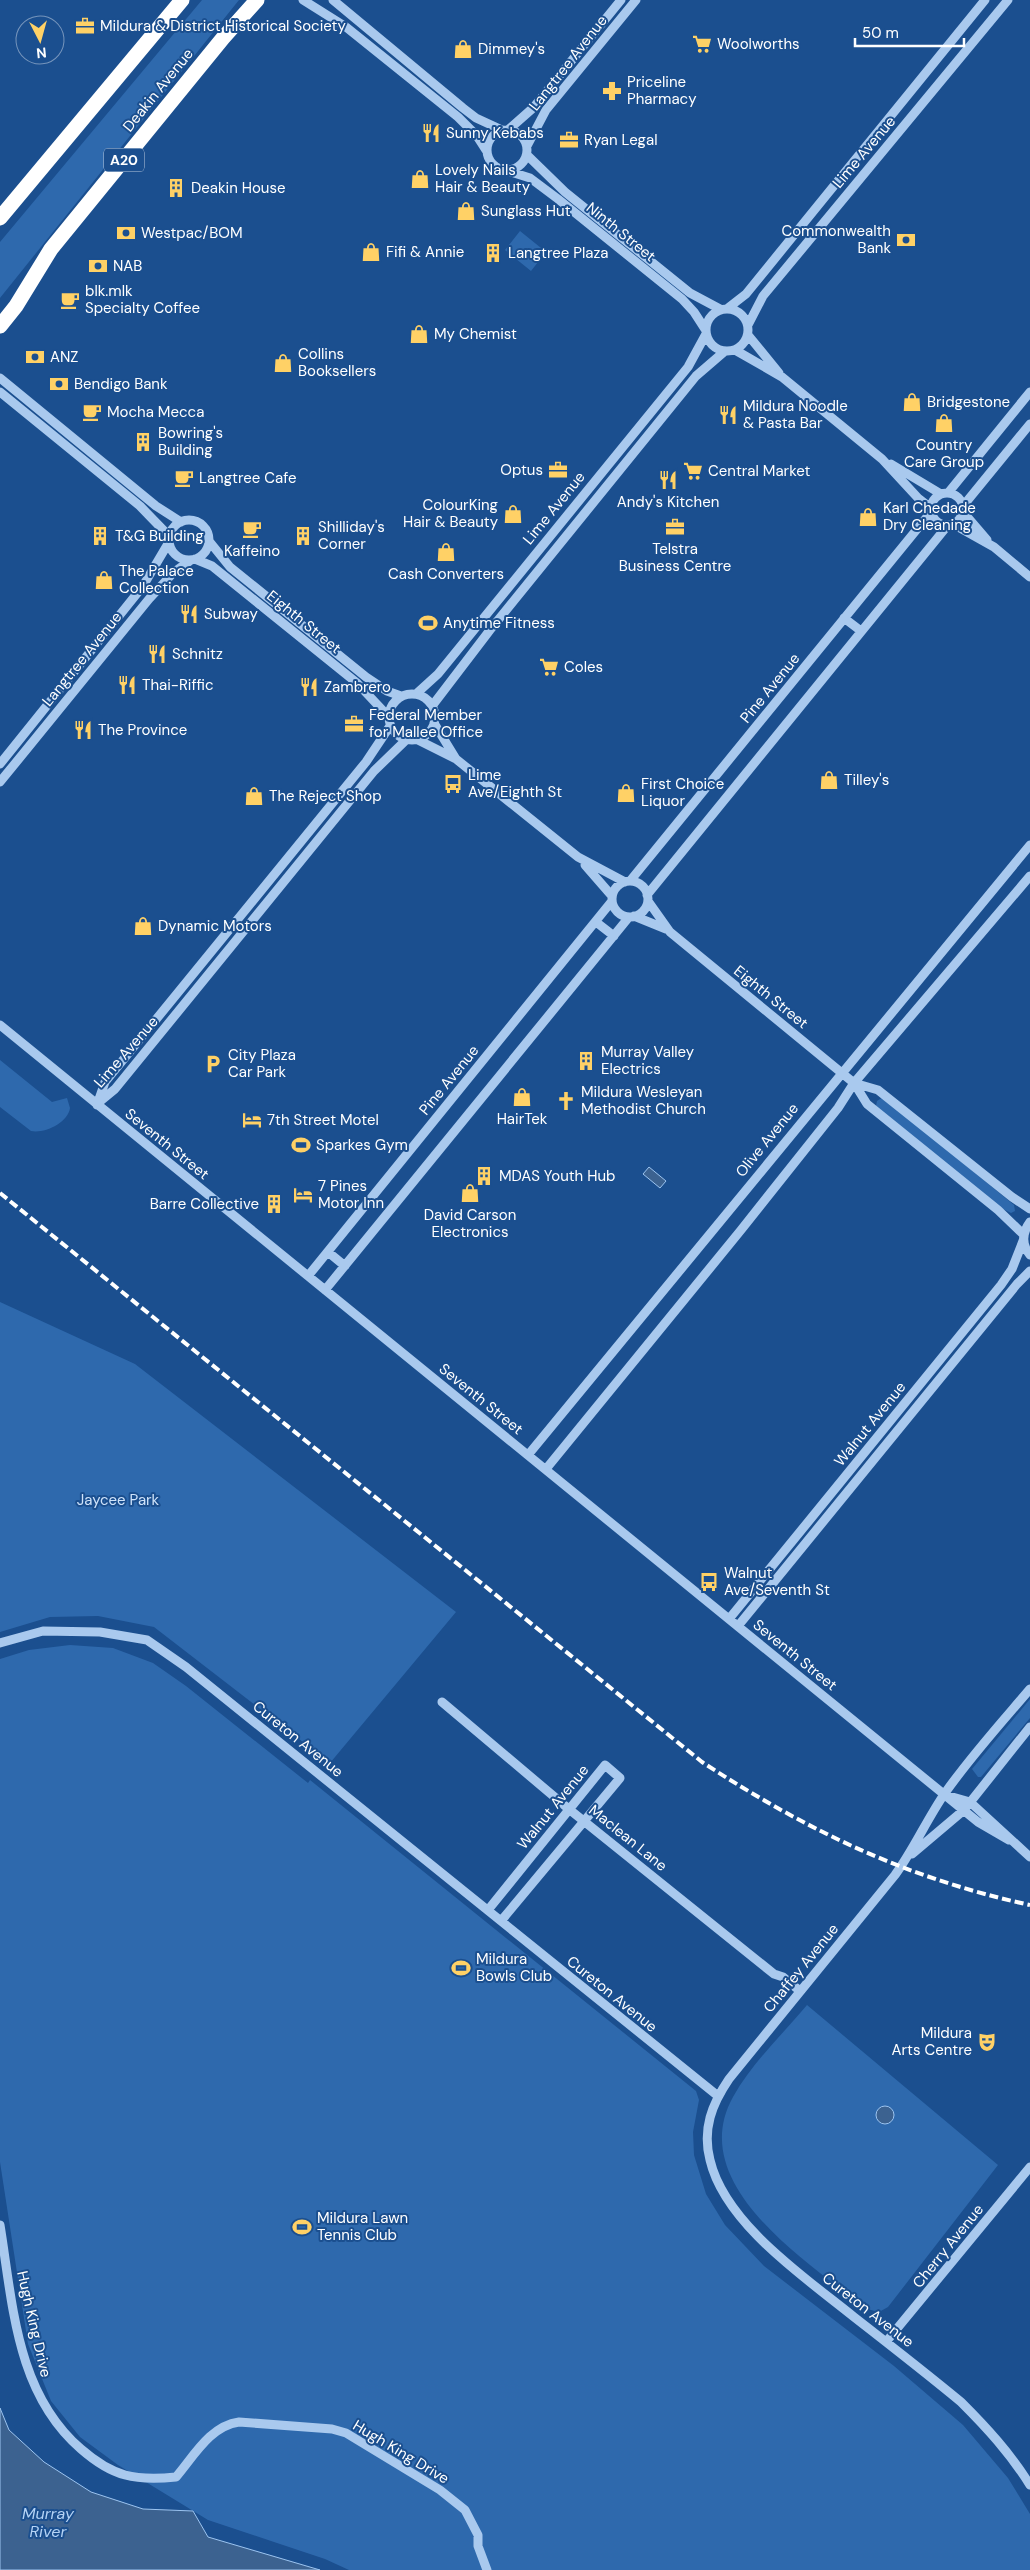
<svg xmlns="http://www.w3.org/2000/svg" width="1030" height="2570" viewBox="0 0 1030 2570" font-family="'DM Sans',sans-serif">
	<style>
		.green { fill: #2e69ad }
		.water { fill: #3c6290; stroke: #9cc4f0 }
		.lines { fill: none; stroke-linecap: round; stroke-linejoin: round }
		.minor { stroke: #a9c9ee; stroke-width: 9 }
		.highway { stroke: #fff; stroke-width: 15 }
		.rail { stroke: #fff; stroke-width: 4; stroke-dasharray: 9 4; stroke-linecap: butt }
		.labels { text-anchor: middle; stroke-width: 4; stroke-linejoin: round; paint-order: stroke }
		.shield { fill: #1b4f8f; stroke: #bbcadd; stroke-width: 1 }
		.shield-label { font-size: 14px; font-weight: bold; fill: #fff }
		.poi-label { font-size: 15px; fill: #fff; stroke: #1b4f8f; text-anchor: start }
		.street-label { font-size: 15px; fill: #fff; stroke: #1b4f8f }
		.park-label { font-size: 15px; fill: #cfe3fa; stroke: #1b4f8f }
		.water-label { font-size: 16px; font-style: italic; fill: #b5d3f5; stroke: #1b4f8f }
	</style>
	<rect width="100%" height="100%" fill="#1b4f8f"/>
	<path class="green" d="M 202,0 L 239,0 L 0,298 L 0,242 Z
		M 520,231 L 546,252 L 531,271 L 505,250 Z
		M 0,1060 L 52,1102 L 67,1098 L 70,1108 C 68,1123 44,1134 31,1131 L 0,1107 Z
		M 883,1097 L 1014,1205 L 1015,1211 L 1011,1213 L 1001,1208 L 876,1106 L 877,1101 Z
		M 0,1302 L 135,1364 L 456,1612 L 330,1763 L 154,1627 L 98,1616 L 50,1617 L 0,1632 Z
		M 70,1645 L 113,1648 L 153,1663 L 186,1686 L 308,1783 L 310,1780 L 696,2091 L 699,2100 L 693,2132 L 694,2155 L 706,2194 L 725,2225 L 764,2266 L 894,2366 L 963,2425 L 1008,2478 L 1030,2514 L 1030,2570 L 349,2570 L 325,2559 L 208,2520 L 118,2465 L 80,2437 L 51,2401 L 28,2344 L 0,2162 L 0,1659 L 29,1650 Z
		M 1030,1699 L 1030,1718 L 981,1777 L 978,1777 L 972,1769 Z
		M 807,2005 L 998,2165 L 888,2307 L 879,2312 L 867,2309 C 810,2264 684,2185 733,2097 C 752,2063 782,2035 807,2005 Z"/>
	<path class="water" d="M 649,1167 L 666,1181 L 660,1188 L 643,1174 Z
		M876 2115a9 9 0 1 1 18 0a9 9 0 1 1-18 0Z
		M 0,2408 L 9,2430 L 44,2462 L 91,2492 L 143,2509 L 193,2511 L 208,2537 L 320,2570 L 0,2570 Z"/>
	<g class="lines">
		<path class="minor" d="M 303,0 L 346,27 L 458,117 L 477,136 L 486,150
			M 333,0 L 463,108 L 476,118 L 502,130
			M487 150a20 20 0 1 1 40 0a20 20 0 1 1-40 0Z
			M 508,130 L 533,108 L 621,0
			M 527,146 L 546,110 L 636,0
			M 527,155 L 565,192 L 690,293 L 720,309
			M 508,171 L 530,178 L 558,199 L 682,299 L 694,312 L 705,329
			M 728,308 L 746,294 L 985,0
			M706 330a21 21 0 1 1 42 0a21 21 0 1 1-42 0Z
			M 748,325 L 763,296 L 1008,0
			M 748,335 L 779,373
			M 735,350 L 782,377 L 882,459 L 918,498 L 931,508
			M 0,378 L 156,506 L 181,522
			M 0,392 L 140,506 L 169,536
			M 891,464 L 941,494
			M931 509a16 16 0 1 1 32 0a16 16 0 1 1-32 0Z
			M 948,493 L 1030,392
			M 963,506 L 1030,424
			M 963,512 L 987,540
			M169 540a20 20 0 1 1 40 0a20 20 0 1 1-40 0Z
			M 953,524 L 994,547 L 1030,577
			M 209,541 L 230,567 L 366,677 L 387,691 L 401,696
			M 195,559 L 212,566 L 357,683 L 388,716
			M 844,618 L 861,631
			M389 717a23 23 0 1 1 46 0a23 23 0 1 1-46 0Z
			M 416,694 L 438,674 L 688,367 L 706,334
			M 432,706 L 490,630 L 696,376 L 725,351
			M 434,723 L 456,759
			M 418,740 L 456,759 L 578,857 L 625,882
			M 0,764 L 143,586 L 169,542
			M 0,782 L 149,599 L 173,573 L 191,560
			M 585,865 L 612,896
			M 630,881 L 931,512
			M612 899a18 18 0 1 1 36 0a18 18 0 1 1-36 0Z
			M 647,895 L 948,525
			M 648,901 L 670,932 L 854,1083 L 867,1104 L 998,1210 L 1023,1234
			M 634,916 L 666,929
			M 596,922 L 614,936
			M 0,1025 L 978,1822 L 1009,1840
			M 854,1083 L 878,1090 L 1012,1197 L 1030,1209
			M 98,1103 L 115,1089 L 374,771 L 406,740
			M 97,1105 L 105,1082 L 366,762 L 390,726
			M 1030,1222 C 1022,1233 1021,1244 1030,1255
			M 328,1252 L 345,1266
			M 308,1276 L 612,901
			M 325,1290 L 629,917
			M 528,1455 L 1030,845
			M 546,1469 L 741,1230 L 838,1108 L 854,1083 L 1030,876
			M 729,1619 L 1001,1285 L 1012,1269 L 1023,1241
			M 738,1626 L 1017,1284 L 1030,1271
			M 0,1643 L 43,1631 L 100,1632 L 147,1640 L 186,1667 L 718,2096
			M 1030,1689 C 1001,1723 971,1756 945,1793 C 927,1819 914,1849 895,1875 L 729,2079 C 712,2104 702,2129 710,2160 C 725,2224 806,2278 854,2317 C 890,2345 926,2373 961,2402 C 987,2428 1010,2453 1030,2485
			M 442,1702 L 570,1810 L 774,1974 L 783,1977 L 800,1991
			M 949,1796 L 970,1802 L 1030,1857
			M 912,1854 L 964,1810 L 1030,1727
			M 488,1910 L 605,1765 L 620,1778 L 501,1921
			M 0,2225 C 13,2305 16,2393 81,2449 C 113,2477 135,2481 176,2477 C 194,2456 210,2426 239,2422 L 332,2429 L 346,2433 L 440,2490 L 465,2510 L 478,2535 L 478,2546 L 487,2570
			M 886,2342 L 1030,2167"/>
		<path class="highway" d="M 0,218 L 182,0
			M 0,326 L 16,306 L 51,249 L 223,38 L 257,0"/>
		<path class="rail" d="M 0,1193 L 702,1762 C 808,1831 906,1878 1030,1905"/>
	</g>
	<defs>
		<g id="office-bare" transform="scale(1.5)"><path d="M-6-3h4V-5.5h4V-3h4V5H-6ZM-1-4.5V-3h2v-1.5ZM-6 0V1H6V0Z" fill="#ffd166" stroke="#1b4f8f" stroke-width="2.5" paint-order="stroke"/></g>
		<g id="supermarket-bare" transform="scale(1.5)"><path d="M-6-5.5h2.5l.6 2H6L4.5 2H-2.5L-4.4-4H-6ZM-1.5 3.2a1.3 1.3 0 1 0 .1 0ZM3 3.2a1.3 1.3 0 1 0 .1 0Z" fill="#ffd166" stroke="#1b4f8f" stroke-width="2.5" paint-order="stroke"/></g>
		<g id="shop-bare" transform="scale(1.5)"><path d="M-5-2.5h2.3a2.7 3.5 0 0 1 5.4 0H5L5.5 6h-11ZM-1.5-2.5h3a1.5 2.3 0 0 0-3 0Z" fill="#ffd166" stroke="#1b4f8f" stroke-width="2.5" paint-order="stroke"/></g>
		<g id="pharmacy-bare" transform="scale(1.5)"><path d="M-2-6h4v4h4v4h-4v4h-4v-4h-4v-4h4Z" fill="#ffd166" stroke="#1b4f8f" stroke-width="2.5" paint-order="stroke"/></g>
		<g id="restaurant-bare" transform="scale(1.5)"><path d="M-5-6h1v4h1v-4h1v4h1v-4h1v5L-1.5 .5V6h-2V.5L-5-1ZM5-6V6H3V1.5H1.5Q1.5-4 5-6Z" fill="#ffd166" stroke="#1b4f8f" stroke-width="2.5" paint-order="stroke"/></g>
		<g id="building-bare" transform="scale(1.5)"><path d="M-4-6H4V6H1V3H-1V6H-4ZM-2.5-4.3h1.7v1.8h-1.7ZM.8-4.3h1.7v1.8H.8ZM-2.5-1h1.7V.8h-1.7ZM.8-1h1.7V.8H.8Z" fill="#ffd166" stroke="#1b4f8f" stroke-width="2.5" paint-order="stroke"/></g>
		<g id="bank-bare" transform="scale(1.5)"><path d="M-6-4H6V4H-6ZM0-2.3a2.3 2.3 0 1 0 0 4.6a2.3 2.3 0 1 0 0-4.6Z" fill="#ffd166" stroke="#1b4f8f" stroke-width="2.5" paint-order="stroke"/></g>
		<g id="cafe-bare" transform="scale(1.5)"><path d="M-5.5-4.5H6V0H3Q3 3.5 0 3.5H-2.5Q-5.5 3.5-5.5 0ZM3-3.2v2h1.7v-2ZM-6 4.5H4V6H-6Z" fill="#ffd166" stroke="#1b4f8f" stroke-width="2.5" paint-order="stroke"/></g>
		<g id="stadium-bare" transform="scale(1.5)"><path d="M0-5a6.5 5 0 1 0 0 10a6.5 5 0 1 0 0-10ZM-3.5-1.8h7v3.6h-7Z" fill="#ffd166" stroke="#1b4f8f" stroke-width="2.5" paint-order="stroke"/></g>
		<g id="bus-bare" transform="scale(1.5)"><path d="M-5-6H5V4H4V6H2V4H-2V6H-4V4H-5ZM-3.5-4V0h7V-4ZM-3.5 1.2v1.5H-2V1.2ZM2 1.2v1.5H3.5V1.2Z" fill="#ffd166" stroke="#1b4f8f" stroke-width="2.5" paint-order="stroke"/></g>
		<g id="parking-bare" transform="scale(1.5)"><path d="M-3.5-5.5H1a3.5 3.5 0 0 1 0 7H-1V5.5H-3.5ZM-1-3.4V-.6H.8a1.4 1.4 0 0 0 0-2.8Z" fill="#ffd166" stroke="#1b4f8f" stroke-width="2.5" paint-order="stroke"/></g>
		<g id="church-bare" transform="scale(1.5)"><path d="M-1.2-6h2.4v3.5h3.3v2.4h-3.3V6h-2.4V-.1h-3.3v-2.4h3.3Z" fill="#ffd166" stroke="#1b4f8f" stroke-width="2.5" paint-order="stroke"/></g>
		<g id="hotel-bare" transform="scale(1.5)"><path d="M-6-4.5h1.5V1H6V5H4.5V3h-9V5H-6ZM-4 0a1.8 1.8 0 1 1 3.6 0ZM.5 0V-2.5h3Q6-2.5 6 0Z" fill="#ffd166" stroke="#1b4f8f" stroke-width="2.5" paint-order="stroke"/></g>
		<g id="theatre-bare" transform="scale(1.5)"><path d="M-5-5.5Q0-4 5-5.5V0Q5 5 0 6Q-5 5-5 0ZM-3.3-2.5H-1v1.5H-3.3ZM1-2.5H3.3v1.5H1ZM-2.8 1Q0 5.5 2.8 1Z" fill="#ffd166" stroke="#1b4f8f" stroke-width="2.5" paint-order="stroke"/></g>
	</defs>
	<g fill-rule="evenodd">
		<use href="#office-bare" x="85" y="26"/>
		<use href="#supermarket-bare" x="702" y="44"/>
		<use href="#shop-bare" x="463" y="49"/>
		<use href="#pharmacy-bare" x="612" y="91"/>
		<use href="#restaurant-bare" x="431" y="133"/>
		<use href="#office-bare" x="569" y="140"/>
		<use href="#shop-bare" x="420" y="179"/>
		<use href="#building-bare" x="176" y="188"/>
		<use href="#shop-bare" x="466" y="211"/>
		<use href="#bank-bare" x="126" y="233"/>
		<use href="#bank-bare" x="906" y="240"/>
		<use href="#shop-bare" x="371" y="252"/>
		<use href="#building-bare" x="493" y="253"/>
		<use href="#bank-bare" x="98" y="266"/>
		<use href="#cafe-bare" x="70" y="300"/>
		<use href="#shop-bare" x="419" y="334"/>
		<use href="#bank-bare" x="35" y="357"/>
		<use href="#shop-bare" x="283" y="363"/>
		<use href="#bank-bare" x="59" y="384"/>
		<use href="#shop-bare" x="912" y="402"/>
		<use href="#cafe-bare" x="92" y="412"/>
		<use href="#restaurant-bare" x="728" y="415"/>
		<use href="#shop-bare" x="944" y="423"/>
		<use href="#building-bare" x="143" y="442"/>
		<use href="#office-bare" x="558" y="470"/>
		<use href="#supermarket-bare" x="693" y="471"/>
		<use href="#cafe-bare" x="184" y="478"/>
		<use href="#restaurant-bare" x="668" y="480"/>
		<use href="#shop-bare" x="513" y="514"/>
		<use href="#shop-bare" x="868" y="517"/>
		<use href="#office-bare" x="675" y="527"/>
		<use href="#cafe-bare" x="252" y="529"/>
		<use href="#building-bare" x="100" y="536"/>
		<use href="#building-bare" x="303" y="536"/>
		<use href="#shop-bare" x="446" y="552"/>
		<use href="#shop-bare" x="104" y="580"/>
		<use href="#restaurant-bare" x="189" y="614"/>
		<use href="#stadium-bare" x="428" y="623"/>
		<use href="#restaurant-bare" x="157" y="654"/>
		<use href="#supermarket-bare" x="549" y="667"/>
		<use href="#restaurant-bare" x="127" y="685"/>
		<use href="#restaurant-bare" x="309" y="687"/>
		<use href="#office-bare" x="354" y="724"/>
		<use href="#restaurant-bare" x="83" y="730"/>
		<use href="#shop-bare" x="829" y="780"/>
		<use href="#bus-bare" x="453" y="784"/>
		<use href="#shop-bare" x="626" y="793"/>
		<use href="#shop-bare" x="254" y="796"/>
		<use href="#shop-bare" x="143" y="926"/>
		<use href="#building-bare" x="586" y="1061"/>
		<use href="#parking-bare" x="213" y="1064"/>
		<use href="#shop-bare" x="522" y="1097"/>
		<use href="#church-bare" x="566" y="1101"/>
		<use href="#hotel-bare" x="252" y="1120"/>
		<use href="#stadium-bare" x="301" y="1145"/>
		<use href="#building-bare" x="484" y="1176"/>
		<use href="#shop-bare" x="470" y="1193"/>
		<use href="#hotel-bare" x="303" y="1195"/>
		<use href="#building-bare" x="274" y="1204"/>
		<use href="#bus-bare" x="709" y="1582"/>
		<use href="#stadium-bare" x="461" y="1968"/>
		<use href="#theatre-bare" x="987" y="2042"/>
		<use href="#stadium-bare" x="302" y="2227"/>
	</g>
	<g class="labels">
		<rect class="shield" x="104" y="148.5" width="40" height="23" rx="4"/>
		<g class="shield-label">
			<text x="124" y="165">A20</text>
		</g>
		<g class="poi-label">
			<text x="100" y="31">Mildura &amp; District Historical Society</text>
			<text x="717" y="49">Woolworths</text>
			<text x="478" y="54">Dimmey's</text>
			<text x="627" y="87">Priceline<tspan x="627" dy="17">Pharmacy</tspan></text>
			<text x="446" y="138">Sunny Kebabs</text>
			<text x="584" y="145">Ryan Legal</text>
			<text x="435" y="175">Lovely Nails<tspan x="435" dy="17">Hair &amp; Beauty</tspan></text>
			<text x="191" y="193">Deakin House</text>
			<text x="481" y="216">Sunglass Hut</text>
			<text x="891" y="236" text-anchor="end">Commonwealth<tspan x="891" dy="17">Bank</tspan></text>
			<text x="141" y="238">Westpac/BOM</text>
			<text x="386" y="257">Fifi &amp; Annie</text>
			<text x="508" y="258">Langtree Plaza</text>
			<text x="113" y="271">NAB</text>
			<text x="85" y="296">blk.mlk<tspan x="85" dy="17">Specialty Coffee</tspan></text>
			<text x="434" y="339">My Chemist</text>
			<text x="298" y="359">Collins<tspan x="298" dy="17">Booksellers</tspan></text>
			<text x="50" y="362">ANZ</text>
			<text x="74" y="389">Bendigo Bank</text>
			<text x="927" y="407">Bridgestone</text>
			<text x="743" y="411">Mildura Noodle<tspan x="743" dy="17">&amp; Pasta Bar</tspan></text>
			<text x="107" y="417">Mocha Mecca</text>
			<text x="158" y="438">Bowring's<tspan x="158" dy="17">Building</tspan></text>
			<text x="944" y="450" text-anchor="middle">Country<tspan x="944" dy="17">Care Group</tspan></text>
			<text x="543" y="475" text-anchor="end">Optus</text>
			<text x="708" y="476">Central Market</text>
			<text x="199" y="483">Langtree Cafe</text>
			<text x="668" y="507" text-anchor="middle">Andy's Kitchen</text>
			<text x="498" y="510" text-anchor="end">ColourKing<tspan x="498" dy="17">Hair &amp; Beauty</tspan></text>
			<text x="883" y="513">Karl Chedade<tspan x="883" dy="17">Dry Cleaning</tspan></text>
			<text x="318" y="532">Shilliday's<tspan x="318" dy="17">Corner</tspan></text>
			<text x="115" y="541">T&amp;G Building</text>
			<text x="675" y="554" text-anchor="middle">Telstra<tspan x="675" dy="17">Business Centre</tspan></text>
			<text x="252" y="556" text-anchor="middle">Kaffeino</text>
			<text x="119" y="576">The Palace<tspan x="119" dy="17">Collection</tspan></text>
			<text x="446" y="579" text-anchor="middle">Cash Converters</text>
			<text x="204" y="619">Subway</text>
			<text x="443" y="628">Anytime Fitness</text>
			<text x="172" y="659">Schnitz</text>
			<text x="564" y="672">Coles</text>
			<text x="142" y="690">Thai-Riffic</text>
			<text x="324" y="692">Zambrero</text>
			<text x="369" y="720">Federal Member<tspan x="369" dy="17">for Mallee Office</tspan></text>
			<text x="98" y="735">The Province</text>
			<text x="468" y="780">Lime<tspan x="468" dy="17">Ave/Eighth St</tspan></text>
			<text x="844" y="785">Tilley's</text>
			<text x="641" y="789">First Choice<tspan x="641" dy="17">Liquor</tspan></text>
			<text x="269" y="801">The Reject Shop</text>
			<text x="158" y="931">Dynamic Motors</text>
			<text x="601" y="1057">Murray Valley<tspan x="601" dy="17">Electrics</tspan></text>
			<text x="228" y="1060">City Plaza<tspan x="228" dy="17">Car Park</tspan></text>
			<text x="581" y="1097">Mildura Wesleyan<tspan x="581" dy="17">Methodist Church</tspan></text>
			<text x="522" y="1124" text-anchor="middle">HairTek</text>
			<text x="267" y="1125">7th Street Motel</text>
			<text x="316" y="1150">Sparkes Gym</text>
			<text x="499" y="1181">MDAS Youth Hub</text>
			<text x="318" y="1191">7 Pines<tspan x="318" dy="17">Motor Inn</tspan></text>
			<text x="259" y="1209" text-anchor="end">Barre Collective</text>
			<text x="470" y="1220" text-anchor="middle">David Carson<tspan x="470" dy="17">Electronics</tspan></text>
			<text x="724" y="1578">Walnut<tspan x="724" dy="17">Ave/Seventh St</tspan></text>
			<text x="476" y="1964">Mildura<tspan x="476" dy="17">Bowls Club</tspan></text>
			<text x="972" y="2038" text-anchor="end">Mildura<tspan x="972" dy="17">Arts Centre</tspan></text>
			<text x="317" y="2223">Mildura Lawn<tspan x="317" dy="17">Tennis Club</tspan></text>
		</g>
		<g class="street-label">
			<text transform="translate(568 63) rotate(-52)" y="5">Langtree Avenue</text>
			<text transform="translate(158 90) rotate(-51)" y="5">Deakin Avenue</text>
			<text transform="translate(864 152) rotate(-50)" y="5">Lime Avenue</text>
			<text transform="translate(621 232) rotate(39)" y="5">Ninth Street</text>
			<text transform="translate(554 508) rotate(-51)" y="5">Lime Avenue</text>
			<text transform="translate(304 622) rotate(39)" y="5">Eighth Street</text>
			<text transform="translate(82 659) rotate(-51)" y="5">Langtree Avenue</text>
			<text transform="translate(770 688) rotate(-51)" y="5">Pine Avenue</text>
			<text transform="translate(771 997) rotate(39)" y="5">Eighth Street</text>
			<text transform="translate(126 1052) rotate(-49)" y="5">Lime Avenue</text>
			<text transform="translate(449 1080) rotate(-51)" y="5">Pine Avenue</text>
			<text transform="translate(767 1140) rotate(-51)" y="5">Olive Avenue</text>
			<text transform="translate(167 1144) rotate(39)" y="5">Seventh Street</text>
			<text transform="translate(481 1399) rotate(39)" y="5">Seventh Street</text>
			<text transform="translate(870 1424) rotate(-51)" y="5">Walnut Avenue</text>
			<text transform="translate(795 1655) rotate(39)" y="5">Seventh Street</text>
			<text transform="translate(298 1739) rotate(39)" y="5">Cureton Avenue</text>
			<text transform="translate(553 1807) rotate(-51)" y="5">Walnut Avenue</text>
			<text transform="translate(628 1838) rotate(39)" y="5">Maclean Lane</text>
			<text transform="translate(801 1968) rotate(-51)" y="5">Chaffey Avenue</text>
			<text transform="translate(612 1994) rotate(39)" y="5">Cureton Avenue</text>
			<text transform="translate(948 2246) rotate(-51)" y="5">Cherry Avenue</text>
			<text transform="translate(868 2310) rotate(38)" y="5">Cureton Avenue</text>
			<text transform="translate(34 2324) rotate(77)" y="5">Hugh King Drive</text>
			<text transform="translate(401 2452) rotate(31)" y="5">Hugh King Drive</text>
		</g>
		<g class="park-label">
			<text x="118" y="1505">Jaycee Park</text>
		</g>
		<g class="water-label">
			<text x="48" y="2519">Murray<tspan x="48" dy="18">River</tspan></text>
		</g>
	</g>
	<g transform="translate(40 40) rotate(174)"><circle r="24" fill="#1b4f8f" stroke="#7695bc"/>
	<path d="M0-4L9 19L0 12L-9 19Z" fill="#ffd166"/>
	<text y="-8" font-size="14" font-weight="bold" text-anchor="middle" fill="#ffffff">N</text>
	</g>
	<path d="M855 38v8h109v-8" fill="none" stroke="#ffffff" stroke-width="2.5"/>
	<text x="862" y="38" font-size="15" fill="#ffffff" stroke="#1b4f8f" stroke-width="4" paint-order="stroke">50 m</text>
</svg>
